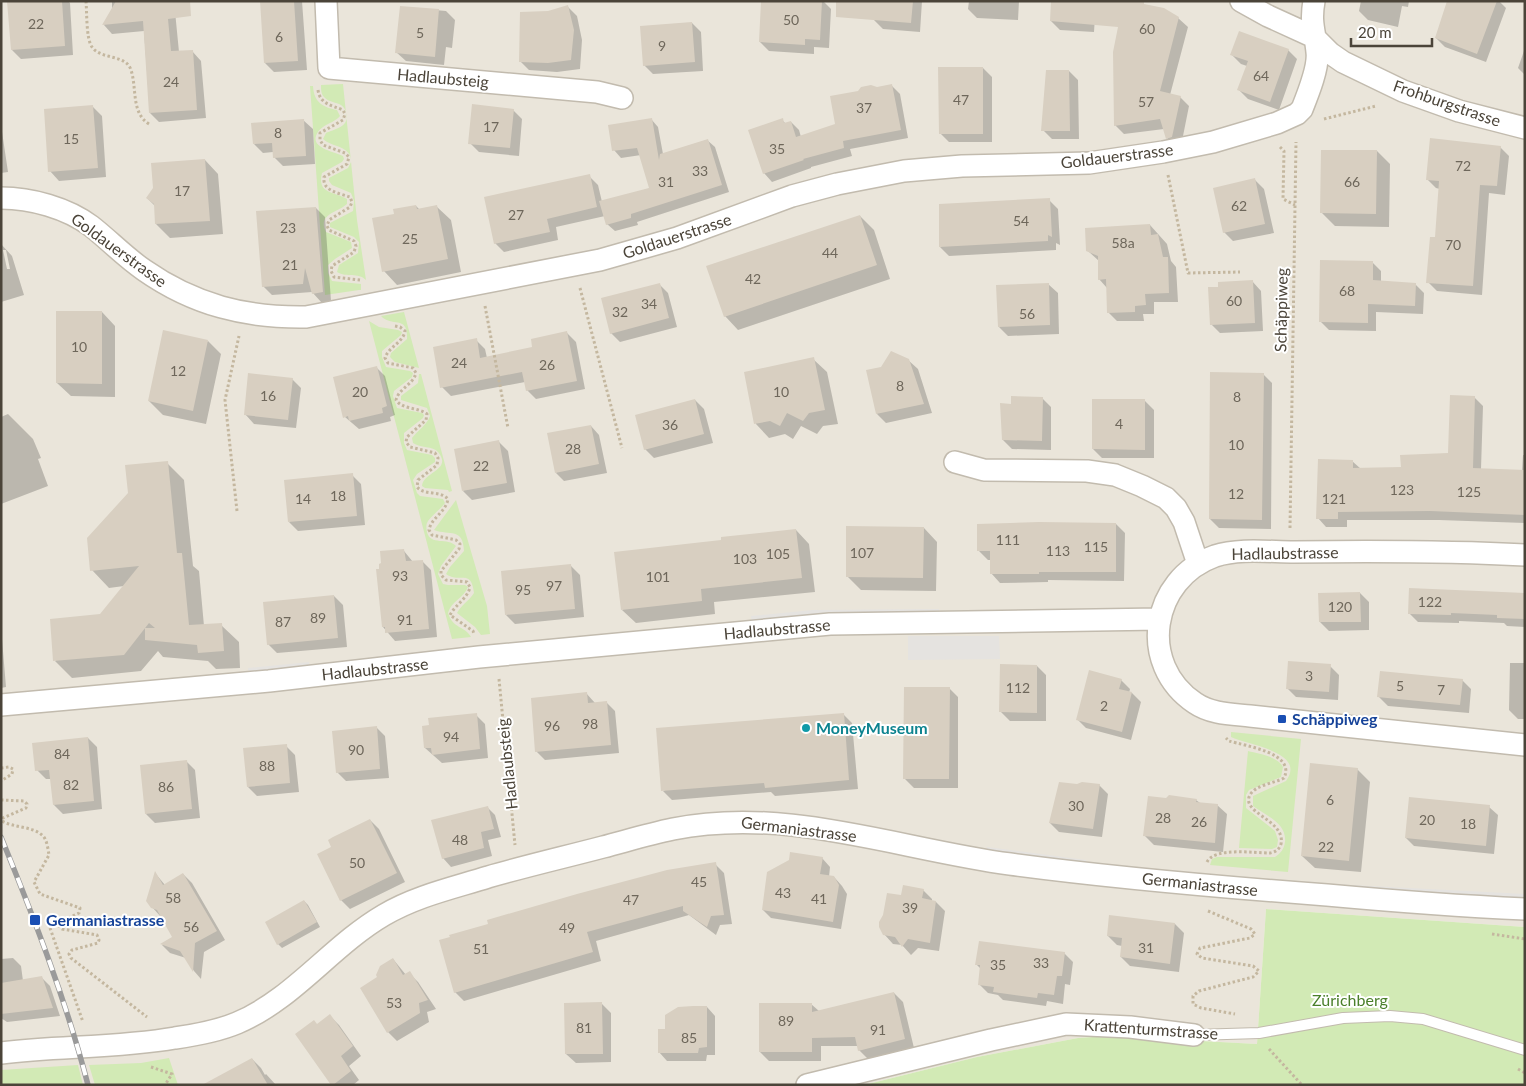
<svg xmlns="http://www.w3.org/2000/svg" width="1526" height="1086" viewBox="0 0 1526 1086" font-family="Lato,sans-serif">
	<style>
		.residential { fill: #eae5da }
		.green { fill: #d2eab5 }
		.parking { fill: #e5e3e0 }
		.shadow { fill: #0003; fill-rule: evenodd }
		.building { fill: #d8cfc1 }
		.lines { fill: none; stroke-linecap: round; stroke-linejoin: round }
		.lane-casing { stroke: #c2bbae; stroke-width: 12 }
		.street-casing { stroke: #c2bbae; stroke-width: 24 }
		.path { stroke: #c4b79f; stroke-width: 3; stroke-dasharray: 2.5 2.5; stroke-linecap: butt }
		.lane { stroke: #fff; stroke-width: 10 }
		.street { stroke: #fff; stroke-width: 21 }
		.rail-casing { stroke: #9a9a9a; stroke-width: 5.5 }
		.rail { stroke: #fff; stroke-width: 4; stroke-dasharray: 11; stroke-linecap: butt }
		.transit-dot { fill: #1a4fb4; stroke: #fff; stroke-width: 2 }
		.culture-dot { fill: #0f9aa8; stroke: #fff; stroke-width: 2 }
		.labels { text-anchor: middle; stroke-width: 4; stroke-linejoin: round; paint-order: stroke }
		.number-label { font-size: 14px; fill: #6e675b }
		.street-label { font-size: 16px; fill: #4b4439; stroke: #fff }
		.transit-label { font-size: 16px; font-weight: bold; fill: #164399; stroke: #fff; text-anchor: start }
		.culture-label { font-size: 16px; font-weight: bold; fill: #0d838f; stroke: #fff; text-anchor: start }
		.park-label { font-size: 16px; fill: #4a7f2a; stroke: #fff }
	</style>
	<rect width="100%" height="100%" fill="#f6f3ec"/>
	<path class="residential" d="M 1,1 L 1525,1 L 1525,927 L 1266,909 L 1257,1044 L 1107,1036 L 1078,1038 L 977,1057 L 864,1085 L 1,1085 Z"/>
	<path class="green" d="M 343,84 L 357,220 L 366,280 C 358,272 347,278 337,272 L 339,265 L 358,253 L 359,242 L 354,237 L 330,227 L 330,223 L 353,211 L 354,201 L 351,193 L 332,185 L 329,181 L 329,178 L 348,168 L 351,162 C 351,145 333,148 323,139 L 326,133 C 335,129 350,127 346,113 C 345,108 343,106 339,104 C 334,102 327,101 324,97 C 321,94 321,89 321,85 Z
		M 310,86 L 313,86 C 314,103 323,107 337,110 L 340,116 C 336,121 329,123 323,127 C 320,129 317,132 316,136 C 312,148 334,152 343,156 L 344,159 L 342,162 L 322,173 C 317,194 333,191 347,199 L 347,204 C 337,213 317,214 326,232 L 351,242 L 352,248 L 335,259 L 328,265 L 328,273 L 332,281 L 361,284 L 361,290 L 359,290 L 325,295 Z
		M 404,312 L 419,368 L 395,362 L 390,357 L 391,353 L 407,339 C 408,314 392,328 381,316 Z
		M 369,321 L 379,327 L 398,330 L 402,332 L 401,335 L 382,351 L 382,357 L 386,367 L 410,371 L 413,373 L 412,377 L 394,391 L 393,396 L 397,408 L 422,413 L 424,415 L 423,418 L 404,433 L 404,443 L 407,450 L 432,455 L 435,458 L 435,462 L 417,474 L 413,480 L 417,493 L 420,496 L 443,499 L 445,503 C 440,510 433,514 428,521 C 426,524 426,528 427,532 C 430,546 448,537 456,546 L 441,566 L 438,574 L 443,584 L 448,585 L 465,585 L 468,587 C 464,598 451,601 448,613 C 453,629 465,626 471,637 L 452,639 Z
		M 419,374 L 421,374 L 452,491 L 449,492 L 448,490 L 425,488 L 422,486 C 423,472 453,470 438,452 C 433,446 420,448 413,443 L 412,438 C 418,430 427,425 430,416 L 427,408 L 401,400 L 401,396 L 418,383 Z
		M 456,500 L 487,606 L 490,634 L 481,635 L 475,627 L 457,613 C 461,605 469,601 474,593 C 471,568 460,584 446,574 L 450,567 L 464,551 C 463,527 450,536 434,530 Z
		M 1231,732 L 1301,739 L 1288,872 L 1210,865 L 1212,859 L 1217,857 L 1275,857 C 1281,853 1284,849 1285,842 C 1287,823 1265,815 1253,806 L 1253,796 L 1286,781 C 1307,752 1248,745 1231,737 Z
		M 1248,751 C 1259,754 1277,756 1283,767 L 1281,777 L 1249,790 L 1246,795 L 1246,808 L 1275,831 L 1278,840 L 1277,847 L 1272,849 L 1239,848 Z
		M 1266,909 L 1525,927 L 1525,1085 L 864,1085 L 977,1057 L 1078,1038 L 1107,1036 L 1257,1044 Z
		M 169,1058 L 178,1085 L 95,1085 L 89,1065 L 141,1063 Z
		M 78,1065 L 83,1085 L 1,1085 L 1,1070 Z"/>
	<path class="parking" d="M 939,609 L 939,617 L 752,625 L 751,616 L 813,610 Z
		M 908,636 L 999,636 L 1000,659 L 908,660 Z
		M 309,662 L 310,670 L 249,676 L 248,668 Z
		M 987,847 L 1086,860 L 1086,868 L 986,854 Z
		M 1293,882 L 1525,894 L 1525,903 Z"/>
	<path class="shadow" d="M 9,1 L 68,1 L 70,3 L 73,55 L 21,59 L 12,50 Z
		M 112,1 L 174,1 L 179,52 L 192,51 L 201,61 L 206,118 L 159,122 L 150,113 L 144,31 L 112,34 L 104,25 L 112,9 Z
		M 261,1 L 302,1 L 307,70 L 274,72 L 265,63 Z
		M 763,1 L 823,1 L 831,9 L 829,48 L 814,47 L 814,54 L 769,51 L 760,42 Z
		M 875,1 L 922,1 L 920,32 L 883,29 L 874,20 Z
		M 969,1 L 1019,1 L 1018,20 L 977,18 L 968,9 Z
		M 1096,1 L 1094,32 L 1060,30 L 1051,21 Z
		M 1361,1 L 1409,1 L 1408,7 L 1402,6 L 1398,27 L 1368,20 L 1359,11 Z
		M 1449,1 L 1499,1 L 1506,8 L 1486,62 L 1445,47 L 1436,38 Z
		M 402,7 L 446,11 L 455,20 L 452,48 L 446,47 L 444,65 L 406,61 L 396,52 Z
		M 568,7 L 577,16 L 582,40 L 580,69 L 557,72 L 529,70 L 520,61 Z
		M 1178,18 L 1188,27 L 1170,95 L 1180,97 L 1189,106 L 1181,146 L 1176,147 L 1167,138 L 1164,129 L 1124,134 L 1115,125 Z
		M 692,23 L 701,32 L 703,71 L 653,74 L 644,65 Z
		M 1525,48 L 1525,75 L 1518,68 Z
		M 1288,50 L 1297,59 L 1279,110 L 1248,99 L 1239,90 L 1247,66 L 1241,64 L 1232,55 Z
		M 983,68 L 992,77 L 992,142 L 949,142 L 940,133 Z
		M 1069,71 L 1078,80 L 1079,139 L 1052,139 L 1043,130 Z
		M 892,86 L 900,94 L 908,138 L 850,149 L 852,156 L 811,167 L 811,168 L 772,182 L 764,173 L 782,120 L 786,124 L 791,122 L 799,130 L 801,137 L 836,125 L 877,89 Z
		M 93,107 L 102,116 L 106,177 L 59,181 L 50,171 Z
		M 513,110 L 522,119 L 519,156 L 479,152 L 470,143 Z
		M 651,119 L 658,127 L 663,154 L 707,140 L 715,147 L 729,192 L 637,222 L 638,225 L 615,231 L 607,224 L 605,216 L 556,227 L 558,240 L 504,252 L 495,243 L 589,176 L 598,185 L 602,202 L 651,188 L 641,155 L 621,158 L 614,150 Z
		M 303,120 L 313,129 L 315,164 L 283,166 L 274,157 L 273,152 L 263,153 L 254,144 Z
		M 1,125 L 8,172 L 1,173 Z
		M 1500,147 L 1509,156 L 1505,195 L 1489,193 L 1482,295 L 1437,291 L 1428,282 L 1436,238 L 1440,189 L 1436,188 L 1427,179 Z
		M 1377,151 L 1390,164 L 1389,227 L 1335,226 L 1322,213 Z
		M 205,160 L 218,174 L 223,234 L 170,238 L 156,224 L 155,206 L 147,198 Z
		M 1255,180 L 1264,189 L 1274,233 L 1233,241 L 1224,232 Z
		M 1049,200 L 1058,209 L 1060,245 L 1056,243 L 1056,250 L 949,256 L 940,247 Z
		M 416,206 L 420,210 L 437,207 L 451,220 L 461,272 L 397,285 L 384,271 L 395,215 Z
		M 316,208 L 325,217 L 331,301 L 322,303 L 312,292 L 272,295 L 263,286 Z
		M 860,216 L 874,230 L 890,279 L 738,330 L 725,316 Z
		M 1150,225 L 1167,244 L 1171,261 L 1176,267 L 1178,302 L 1154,302 L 1154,314 L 1143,314 L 1144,321 L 1117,321 L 1108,312 L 1107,288 L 1099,279 L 1099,261 L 1088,251 Z
		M 1,244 L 12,256 L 24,295 L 1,302 ZM 3,250 L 6,250 L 10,269 L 7,269 Z
		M 1372,262 L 1381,271 L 1381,282 L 1415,284 L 1424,293 L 1423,314 L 1376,312 L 1376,331 L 1329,330 L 1321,322 Z
		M 1252,281 L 1261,291 L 1263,331 L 1220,333 L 1211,324 L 1219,288 Z
		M 659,284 L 668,293 L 677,327 L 620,342 L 611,333 Z
		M 1048,284 L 1058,293 L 1059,334 L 1008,336 L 999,327 Z
		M 102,312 L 115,326 L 115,397 L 71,396 L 57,383 Z
		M 567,333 L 576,342 L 585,389 L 536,399 L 527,390 L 525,382 L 451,396 L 442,387 L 476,340 L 485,349 L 487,358 L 534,348 Z
		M 208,341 L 221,354 L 206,424 L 163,415 L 149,401 Z
		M 813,359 L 827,372 L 838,424 L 823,426 L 817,434 L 801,426 L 793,439 L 785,434 L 769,438 L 756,424 L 746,373 Z
		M 908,360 L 918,369 L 932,413 L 886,423 L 877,414 L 882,368 Z
		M 376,367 L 385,376 L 395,415 L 390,417 L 391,421 L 359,429 L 345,417 Z
		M 1263,374 L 1272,383 L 1271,529 L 1219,528 L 1210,519 Z
		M 292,379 L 301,388 L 296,428 L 254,424 L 245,414 Z
		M 1474,397 L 1483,406 L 1481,469 L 1522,471 L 1523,455 L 1525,455 L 1525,523 L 1439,520 L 1347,520 L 1347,527 L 1326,527 L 1318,518 L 1352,461 L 1361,469 L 1402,469 L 1449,455 Z
		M 1042,398 L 1051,407 L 1051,450 L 1012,449 L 1003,440 L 1012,405 Z
		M 695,400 L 704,409 L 713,443 L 654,458 L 645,449 Z
		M 1145,401 L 1154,410 L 1154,458 L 1102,458 L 1093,449 Z
		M 8,414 L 33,439 L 41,458 L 38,459 L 48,486 L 1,504 L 1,417 Z
		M 591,426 L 599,435 L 607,473 L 564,481 L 556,473 Z
		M 499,442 L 508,451 L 515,492 L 472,500 L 463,491 Z
		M 167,463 L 184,480 L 193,566 L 199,571 L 204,626 L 221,625 L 239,642 L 240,668 L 216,669 L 208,661 L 163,657 L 158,651 L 141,671 L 72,678 L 55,661 L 101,615 L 124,586 L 109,588 L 92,570 Z
		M 352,475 L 361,484 L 365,525 L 298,531 L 289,522 Z
		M 1116,524 L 1125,533 L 1124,581 L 1048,580 L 1048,582 L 1000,583 L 991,573 L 991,560 L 988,560 L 979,551 Z
		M 924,528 L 937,542 L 936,591 L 861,590 L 847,576 Z
		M 796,530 L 809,544 L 815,592 L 714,602 L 715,614 L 636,623 L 622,610 L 723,541 Z
		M 404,551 L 413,562 L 422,561 L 431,570 L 437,637 L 395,641 L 383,627 Z
		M 571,566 L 580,575 L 584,617 L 515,624 L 506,615 Z
		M 1360,593 L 1369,602 L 1369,630 L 1329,631 L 1320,622 Z
		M 1525,595 L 1525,627 L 1507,626 L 1504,623 L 1459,621 L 1459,623 L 1418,622 L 1409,613 Z
		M 334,596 L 343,605 L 347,647 L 277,653 L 268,644 Z
		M 1,627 L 6,687 L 1,688 Z
		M 1510,663 L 1525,663 L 1525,719 L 1518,719 L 1509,710 Z
		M 1037,666 L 1046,675 L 1046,721 L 1010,721 L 1001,712 Z
		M 1330,666 L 1339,675 L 1338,700 L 1296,697 L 1287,688 Z
		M 1121,680 L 1130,689 L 1129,693 L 1132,693 L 1141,702 L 1131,740 L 1086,728 L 1077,719 Z
		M 1462,680 L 1471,689 L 1469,713 L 1388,706 L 1379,697 Z
		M 949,688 L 958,697 L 958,788 L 914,788 L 905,779 Z
		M 586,693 L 595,703 L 606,702 L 615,711 L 619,753 L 545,760 L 536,751 Z
		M 843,714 L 852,723 L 858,789 L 775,796 L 771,792 L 672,800 L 663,791 Z
		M 476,715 L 485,724 L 488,758 L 442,763 L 425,748 L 431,726 Z
		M 376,727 L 385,736 L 389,778 L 346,781 L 337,772 Z
		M 88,738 L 97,747 L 102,809 L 63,814 L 54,805 L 51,779 L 46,779 L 37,770 Z
		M 286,746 L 295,755 L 299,792 L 257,796 L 248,787 Z
		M 186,761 L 195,770 L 200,818 L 155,823 L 146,814 Z
		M 1357,769 L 1370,782 L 1361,872 L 1315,868 L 1302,856 Z
		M 1099,785 L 1108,794 L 1102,837 L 1059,832 L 1050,823 Z
		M 1196,800 L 1200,803 L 1217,805 L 1227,814 L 1223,852 L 1154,845 L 1145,836 Z
		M 487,807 L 495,815 L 501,837 L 488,840 L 492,856 L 451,867 L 443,858 Z
		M 1489,807 L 1498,815 L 1494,854 L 1414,846 L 1406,838 Z
		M 370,820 L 379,829 L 405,882 L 350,909 L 341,900 L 333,847 Z
		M 822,858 L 830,867 L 829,877 L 834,877 L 842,886 L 847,894 L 841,929 L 771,918 L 763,910 Z
		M 715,864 L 724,873 L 732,924 L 720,925 L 716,935 L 689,915 L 596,941 L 601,961 L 464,1001 L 455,992 Z
		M 155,873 L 165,885 L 183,874 L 192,883 L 225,940 L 204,952 L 201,979 L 194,971 L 186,958 L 170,953 L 162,945 L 174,938 L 161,917 L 152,907 Z
		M 923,890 L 932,899 L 932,901 L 936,902 L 945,911 L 939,951 L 918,948 L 911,955 L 902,945 L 893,944 L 884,934 L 902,897 Z
		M 304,901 L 308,905 L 320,927 L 282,948 L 278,944 Z
		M 1175,924 L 1184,933 L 1179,972 L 1130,966 L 1121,957 L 1122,946 L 1117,945 L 1108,936 Z
		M 1064,953 L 1073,962 L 1070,985 L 1065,984 L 1063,1004 L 1047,1001 L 1046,1006 L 1003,1000 L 998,995 L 988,993 L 979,984 L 981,969 L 976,964 Z
		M 13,958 L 21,966 L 23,981 L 42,978 L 50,986 L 60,1016 L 7,1022 L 1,1018 L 1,959 Z
		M 393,959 L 406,975 L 409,973 L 418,982 L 436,1009 L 427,1012 L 429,1022 L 397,1041 L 388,1032 L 379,978 Z
		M 894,993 L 903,1002 L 914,1048 L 868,1059 L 859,1050 L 858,1046 L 821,1046 L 821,1061 L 769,1061 L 760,1052 L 811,1004 L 819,1011 Z
		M 602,1004 L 611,1013 L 611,1062 L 576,1063 L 566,1054 Z
		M 707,1007 L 715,1016 L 715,1055 L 707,1055 L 706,1061 L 667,1061 L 659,1052 L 666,1030 Z
		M 330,1016 L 339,1025 L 361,1056 L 349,1066 L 359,1080 L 353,1085 L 333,1085 Z
		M 252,1059 L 261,1068 L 265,1075 L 266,1074 L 276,1085 L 209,1085 Z"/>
	<path class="building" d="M 7,1 L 62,1 L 65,46 L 11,50 Z
		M 116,1 L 190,1 L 191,16 L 168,19 L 171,51 L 193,50 L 197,110 L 149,113 L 143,21 L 102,25 Z
		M 260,1 L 294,1 L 298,61 L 264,63 Z
		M 761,1 L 822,1 L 820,40 L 805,39 L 805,45 L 759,42 Z
		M 836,1 L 913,1 L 911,23 L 836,17 Z
		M 1051,1 L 1144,1 L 1144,4 L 1164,8 L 1179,17 L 1160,91 L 1181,96 L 1172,137 L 1166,139 L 1160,119 L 1114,126 L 1113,52 L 1118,27 L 1050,21 Z
		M 1447,1 L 1497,1 L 1477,54 L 1435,38 Z
		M 568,5 L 574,30 L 571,60 L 548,63 L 519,62 L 520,12 L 548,11 Z
		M 400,6 L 439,9 L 435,57 L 395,53 Z
		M 692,22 L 695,62 L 643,66 L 640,26 Z
		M 1239,31 L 1289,49 L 1270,102 L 1237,90 L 1248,61 L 1230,55 Z
		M 938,67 L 983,67 L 983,134 L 939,134 Z
		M 1046,70 L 1069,70 L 1070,131 L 1041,131 Z
		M 892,84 L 901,130 L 843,141 L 844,148 L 803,159 L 804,160 L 763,174 L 748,130 L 783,118 L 784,123 L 791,121 L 796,137 L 835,124 L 830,96 L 858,91 L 861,87 L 871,85 L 877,87 Z
		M 472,104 L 514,109 L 510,148 L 468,144 Z
		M 93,105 L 98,168 L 48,172 L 44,109 Z
		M 652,118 L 659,160 L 660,154 L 708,139 L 722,185 L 631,214 L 631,218 L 606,225 L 599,201 L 649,188 L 637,148 L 612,151 L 608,125 Z
		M 304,119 L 306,156 L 273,158 L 272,143 L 253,144 L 251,123 Z
		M 1430,138 L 1501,146 L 1497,186 L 1480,185 L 1473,286 L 1426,283 L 1430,237 L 1435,237 L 1439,181 L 1426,180 Z
		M 1321,150 L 1377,150 L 1376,214 L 1320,213 Z
		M 205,159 L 210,221 L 155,224 L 154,204 L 146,198 L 153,188 L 151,163 Z
		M 590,174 L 597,207 L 547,219 L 550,232 L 494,244 L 484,197 Z
		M 1255,178 L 1265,224 L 1223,233 L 1213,188 Z
		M 1050,198 L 1052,237 L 1048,235 L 1048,241 L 939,247 L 939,204 Z
		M 416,205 L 417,209 L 437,205 L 448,259 L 382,272 L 372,218 L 394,214 L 393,209 Z
		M 316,207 L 323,292 L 312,294 L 305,268 L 303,284 L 262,287 L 256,211 Z
		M 860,215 L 877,265 L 724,317 L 706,266 Z
		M 1150,224 L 1151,235 L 1158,234 L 1163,257 L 1168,257 L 1169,293 L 1145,294 L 1146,305 L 1135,306 L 1135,312 L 1107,313 L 1106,279 L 1098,280 L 1098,256 L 1086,251 L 1085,228 Z
		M 1320,260 L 1373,261 L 1373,280 L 1416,283 L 1415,306 L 1368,304 L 1368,323 L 1319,322 Z
		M 1253,280 L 1255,323 L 1210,325 L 1208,287 L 1218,287 L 1218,282 Z
		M 660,283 L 669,318 L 610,334 L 601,298 Z
		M 1049,283 L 1050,325 L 998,327 L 996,285 Z
		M 56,311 L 102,311 L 102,384 L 56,383 Z
		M 163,330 L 208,340 L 193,411 L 148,401 Z
		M 567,331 L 577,381 L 526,391 L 522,372 L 440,388 L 433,347 L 477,338 L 480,358 L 532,347 L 531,339 Z
		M 891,351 L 909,359 L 924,404 L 876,414 L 866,370 L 881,367 Z
		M 814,357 L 825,410 L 809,413 L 803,421 L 787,413 L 780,426 L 770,421 L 754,424 L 744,372 Z
		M 377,366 L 387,406 L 382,408 L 383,413 L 349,421 L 348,416 L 343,418 L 333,377 Z
		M 1210,372 L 1264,373 L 1262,520 L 1209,519 Z
		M 248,373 L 293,378 L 288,420 L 244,415 Z
		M 1450,395 L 1475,396 L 1473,468 L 1525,470 L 1525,515 L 1430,511 L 1338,512 L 1338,519 L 1316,519 L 1318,459 L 1353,460 L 1353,468 L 1401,467 L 1400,455 L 1448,453 Z
		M 1011,396 L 1043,397 L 1042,441 L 1002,440 L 1000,403 L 1011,404 Z
		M 695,399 L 704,434 L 644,450 L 635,415 Z
		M 1092,399 L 1145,399 L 1145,450 L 1092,449 Z
		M 591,425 L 599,464 L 555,473 L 547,433 Z
		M 499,440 L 507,483 L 462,491 L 454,449 Z
		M 168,461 L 177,553 L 182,553 L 189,625 L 222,623 L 224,651 L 198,653 L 197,645 L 145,640 L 145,628 L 155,628 L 149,623 L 124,655 L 53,661 L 50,619 L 100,614 L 139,566 L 90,571 L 87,538 L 128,493 L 125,465 Z
		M 353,473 L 357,516 L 288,522 L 284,480 Z
		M 1039,522 L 1116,523 L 1116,572 L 1039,572 L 1039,574 L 990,574 L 990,551 L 977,551 L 977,524 Z
		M 846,526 L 924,527 L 923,578 L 846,577 Z
		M 796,529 L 802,578 L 701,589 L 702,601 L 621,610 L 614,552 L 721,540 L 721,537 Z
		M 404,549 L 406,561 L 423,560 L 429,629 L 385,633 L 385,627 L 382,627 L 376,569 L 379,569 L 379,564 L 381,563 L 380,551 Z
		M 571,564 L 575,609 L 505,615 L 501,571 Z
		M 1409,588 L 1525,593 L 1525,619 L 1497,618 L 1497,615 L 1451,613 L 1451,615 L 1408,614 Z
		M 1360,592 L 1361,622 L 1319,622 L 1318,593 Z
		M 334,595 L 338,638 L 267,645 L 263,602 Z
		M 1288,661 L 1331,664 L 1329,692 L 1286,689 Z
		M 1000,664 L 1037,665 L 1037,713 L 999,712 Z
		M 1089,670 L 1122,679 L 1119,689 L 1132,692 L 1122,732 L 1076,720 Z
		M 1380,671 L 1463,679 L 1460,705 L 1377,697 Z
		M 904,687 L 950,687 L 949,779 L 903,779 Z
		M 587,692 L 588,703 L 607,701 L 611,745 L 535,752 L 531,698 Z
		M 477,713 L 480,749 L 432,755 L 431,748 L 424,748 L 422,726 L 429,725 L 428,718 Z
		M 844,713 L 849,780 L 765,788 L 764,783 L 661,791 L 656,728 Z
		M 377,726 L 380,769 L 336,773 L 332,731 Z
		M 88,737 L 94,801 L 53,805 L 49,770 L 35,771 L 32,743 Z
		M 287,744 L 290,783 L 247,787 L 243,748 Z
		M 187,760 L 192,809 L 145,814 L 140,765 Z
		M 1310,763 L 1358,768 L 1349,861 L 1301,856 Z
		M 1059,782 L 1077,784 L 1082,782 L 1100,784 L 1093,829 L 1049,823 Z
		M 1169,795 L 1197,799 L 1196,802 L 1218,804 L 1215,843 L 1143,836 L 1148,796 L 1166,798 Z
		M 1409,797 L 1490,805 L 1486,846 L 1405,838 Z
		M 488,806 L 494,829 L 481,832 L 484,848 L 442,859 L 431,820 Z
		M 370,819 L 397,873 L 340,901 L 317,854 L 331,847 L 328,840 L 333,837 Z
		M 790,852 L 823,857 L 820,874 L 834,876 L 839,885 L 833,922 L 762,910 L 767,872 L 789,860 Z
		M 716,862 L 724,915 L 711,916 L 707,927 L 683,911 L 683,906 L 587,932 L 593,952 L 454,993 L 439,940 L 450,937 L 449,935 L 488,924 L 487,920 L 577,894 L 667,870 Z
		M 155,871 L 163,885 L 183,873 L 217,931 L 195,943 L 193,972 L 180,951 L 160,944 L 172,937 L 157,910 L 151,908 L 146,901 Z
		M 903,885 L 924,889 L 922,898 L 936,901 L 930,943 L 908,939 L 902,947 L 895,937 L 883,935 L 879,927 L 879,922 L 883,915 L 887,893 L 901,895 Z
		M 304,900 L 317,922 L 277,945 L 265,922 Z
		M 1109,915 L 1175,923 L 1170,964 L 1120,957 L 1122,938 L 1107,936 Z
		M 979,941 L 1065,952 L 1062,976 L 1057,976 L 1054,995 L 1038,993 L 1037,998 L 993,992 L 994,987 L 978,985 L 980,965 L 975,965 Z
		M 393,958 L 403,975 L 410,971 L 428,1000 L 419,1003 L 420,1013 L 387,1033 L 360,988 L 377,977 L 376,975 L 380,966 Z
		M 42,976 L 53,1008 L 1,1014 L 1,983 Z
		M 894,992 L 905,1039 L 858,1051 L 855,1037 L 812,1038 L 812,1052 L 759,1052 L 759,1003 L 812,1003 L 812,1012 Z
		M 602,1002 L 603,1054 L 565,1054 L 564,1003 Z
		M 693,1006 L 707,1006 L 707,1047 L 699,1048 L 698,1053 L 658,1053 L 658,1029 L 665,1029 L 665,1015 L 678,1007 Z
		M 330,1014 L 353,1046 L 341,1056 L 351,1071 L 333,1085 L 331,1085 L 295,1034 L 314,1020 L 317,1024 Z
		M 252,1058 L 268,1085 L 202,1085 Z"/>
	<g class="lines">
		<g class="lane-casing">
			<path id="lane" d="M 1194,1035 L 1259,1033 L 1343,1018 L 1390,1016 L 1423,1019 L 1525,1050"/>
		</g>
		<g class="street-casing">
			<path id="street" d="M 326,1 L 329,68 L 597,92 L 622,98
				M 1241,1 L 1268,16 L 1314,37 L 1330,53 L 1343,62 L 1403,91 L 1459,111 L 1525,128
				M 1,198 C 31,198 67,208 91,226 C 109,240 125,257 144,270 C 194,305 246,318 306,317 L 600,260 L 677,238 L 792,196 L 837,184 L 904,171 L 962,166 L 1089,163 L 1163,152 L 1213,142 L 1277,123 L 1297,114 L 1302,109 C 1308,94 1319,67 1317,52 C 1315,31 1310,23 1314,1
				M 955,462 L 984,470 L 1087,471 L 1115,475 L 1142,486 L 1166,498 L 1176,508 L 1184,522 L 1198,564
				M 1525,555 C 1448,551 1371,551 1294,552 C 1270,552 1239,548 1215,556 C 1151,579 1137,664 1195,703 C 1211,714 1231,714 1250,716 L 1525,745
				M 1,705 L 269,681 L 479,657 L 830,624 L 1159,619
				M 1,1053 C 59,1046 118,1048 175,1038 C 196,1035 218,1031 237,1023 C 294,999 331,946 384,915 C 416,896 453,888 488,877 C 526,866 565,857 603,847 C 626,841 649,834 673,829 C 787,806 898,849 1010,864 C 1115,878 1221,887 1327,895 C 1393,901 1459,906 1525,909
				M 807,1085 L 991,1040 L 1066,1024 L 1130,1027 L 1194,1035"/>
		</g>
		<path class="path" d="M 86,1 C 87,12 86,39 92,47 C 101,60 126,54 131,70 C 137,88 131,113 149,124
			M 318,90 C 320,104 331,105 343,110 L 345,114 L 343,120 L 320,133 L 320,140 L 323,145 L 345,153 L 349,157 L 347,164 L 324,177 C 322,191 339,193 350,197 L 352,202 L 350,207 L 329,220 L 327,226 L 329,230 L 354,241 L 356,246 L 354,252 L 332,266 L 331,271 L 334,277 L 360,280
			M 1324,119 L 1376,106
			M 1280,147 L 1284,151 L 1283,199 L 1295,205
			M 1168,175 L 1188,273 L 1240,272
			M 580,288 L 622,448
			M 485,306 L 508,428
			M 395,326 L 400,327 L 405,331 C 403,343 389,346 385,358 L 388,363 L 413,368 L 416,373 C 413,385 399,388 396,400 C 403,410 418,407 427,414 L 426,420 L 407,437 L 406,442 L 410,447 L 435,453 L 438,458 L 437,465 L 418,480 L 417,487 C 425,496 440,490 448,499 C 446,512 431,518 429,530 L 432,535 L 456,540 L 460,544 L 459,549 L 441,571 L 441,575 L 446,580 L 467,582 L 470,587 C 468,598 455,605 450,615 L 473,631 L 474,634
			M 237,511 L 225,400 L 239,336
			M 1290,528 L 1296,142
			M 499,679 L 515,845
			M 1,768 L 9,767 L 13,769 L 12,774 L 1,781
			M 1,800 L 24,801 L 27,804 L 26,808 L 3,818 L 2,821 C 14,828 33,826 43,836 C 47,840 48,849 49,855 L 34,882 L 40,894 L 80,908 L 79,913 L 60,922 L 59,926 L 62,929 L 97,935 L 99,940 L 98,943 L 72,950 L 69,954 L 71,958 L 147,1017
			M 1207,862 C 1214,847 1255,853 1270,853 C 1275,852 1279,850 1281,844 C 1286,820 1240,813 1250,795 C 1255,785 1275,783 1284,778 C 1296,753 1246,746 1229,741 L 1226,738
			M 1208,911 L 1251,929 L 1255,934 L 1250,938 L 1200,948 L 1197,954 L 1202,958 L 1253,966 L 1259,971 L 1253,977 L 1199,991 L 1193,996 L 1193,1004 L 1201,1008 L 1235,1014
			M 50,928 L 83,1022
			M 1492,934 L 1525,939
			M 1269,1049 L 1302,1085
			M 151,1067 L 172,1074 L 165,1085
			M 1518,1069 L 1525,1073"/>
		<use href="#lane" class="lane"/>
		<use href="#street" class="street"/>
		<g class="rail-casing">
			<path id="rail" d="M 1,837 C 34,918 66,1000 88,1085"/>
		</g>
		<use href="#rail" class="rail"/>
	</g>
	<g class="transit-dot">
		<rect x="1277" y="714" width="10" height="10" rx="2.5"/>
		<rect x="29" y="914" width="12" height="12" rx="2.5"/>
	</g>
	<circle class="culture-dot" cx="806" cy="728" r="5"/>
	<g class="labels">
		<g class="number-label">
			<text x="791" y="25">50</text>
			<text x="36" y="29">22</text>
			<text x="1147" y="34">60</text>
			<text x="420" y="38">5</text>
			<text x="279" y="42">6</text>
			<text x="662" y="51">9</text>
			<text x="1261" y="81">64</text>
			<text x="171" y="87">24</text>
			<text x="961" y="105">47</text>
			<text x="1146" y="107">57</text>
			<text x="864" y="113">37</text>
			<text x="491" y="132">17</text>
			<text x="278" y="138">8</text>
			<text x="71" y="144">15</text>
			<text x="777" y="154">35</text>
			<text x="1463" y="171">72</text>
			<text x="700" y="176">33</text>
			<text x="666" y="187">31</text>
			<text x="1352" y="187">66</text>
			<text x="182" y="196">17</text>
			<text x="1239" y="211">62</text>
			<text x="516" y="220">27</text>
			<text x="1021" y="226">54</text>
			<text x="288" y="233">23</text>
			<text x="410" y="244">25</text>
			<text x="1123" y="248">58a</text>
			<text x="1453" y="250">70</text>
			<text x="830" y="258">44</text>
			<text x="290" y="270">21</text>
			<text x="753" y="284">42</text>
			<text x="1347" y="296">68</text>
			<text x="1234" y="306">60</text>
			<text x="649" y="309">34</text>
			<text x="620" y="317">32</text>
			<text x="1027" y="319">56</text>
			<text x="79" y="352">10</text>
			<text x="459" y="368">24</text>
			<text x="547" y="370">26</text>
			<text x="178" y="376">12</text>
			<text x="900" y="391">8</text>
			<text x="360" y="397">20</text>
			<text x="781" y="397">10</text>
			<text x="268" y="401">16</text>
			<text x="1237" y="402">8</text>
			<text x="1119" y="429">4</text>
			<text x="670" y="430">36</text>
			<text x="1236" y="450">10</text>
			<text x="573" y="454">28</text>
			<text x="481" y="471">22</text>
			<text x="1402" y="495">123</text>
			<text x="1469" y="497">125</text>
			<text x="1236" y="499">12</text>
			<text x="338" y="501">18</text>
			<text x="303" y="504">14</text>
			<text x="1334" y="504">121</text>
			<text x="1008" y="545">111</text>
			<text x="1096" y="552">115</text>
			<text x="1058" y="556">113</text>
			<text x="862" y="558">107</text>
			<text x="778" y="559">105</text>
			<text x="745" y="564">103</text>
			<text x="400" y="581">93</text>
			<text x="658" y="582">101</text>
			<text x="554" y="591">97</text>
			<text x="523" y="595">95</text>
			<text x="1430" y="607">122</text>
			<text x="1340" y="612">120</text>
			<text x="318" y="623">89</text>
			<text x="405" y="625">91</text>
			<text x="283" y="627">87</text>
			<text x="1309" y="681">3</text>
			<text x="1400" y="691">5</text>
			<text x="1018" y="693">112</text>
			<text x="1441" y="695">7</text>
			<text x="1104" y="711">2</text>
			<text x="590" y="729">98</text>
			<text x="552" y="731">96</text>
			<text x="451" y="742">94</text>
			<text x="356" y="755">90</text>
			<text x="62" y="759">84</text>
			<text x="267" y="771">88</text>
			<text x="71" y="790">82</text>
			<text x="166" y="792">86</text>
			<text x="1330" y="805">6</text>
			<text x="1076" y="811">30</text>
			<text x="1163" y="823">28</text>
			<text x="1427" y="825">20</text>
			<text x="1199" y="827">26</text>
			<text x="1468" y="829">18</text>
			<text x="460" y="845">48</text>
			<text x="1326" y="852">22</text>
			<text x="357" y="868">50</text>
			<text x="699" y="887">45</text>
			<text x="783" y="898">43</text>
			<text x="173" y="903">58</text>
			<text x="819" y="904">41</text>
			<text x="631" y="905">47</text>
			<text x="910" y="913">39</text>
			<text x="191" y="932">56</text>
			<text x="567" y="933">49</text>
			<text x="1146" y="953">31</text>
			<text x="481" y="954">51</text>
			<text x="1041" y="968">33</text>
			<text x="998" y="970">35</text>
			<text x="394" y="1008">53</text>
			<text x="786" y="1026">89</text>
			<text x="584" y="1033">81</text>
			<text x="878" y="1035">91</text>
			<text x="689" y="1043">85</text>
		</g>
		<g class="street-label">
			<text transform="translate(443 78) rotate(5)" y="6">Hadlaubsteig</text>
			<text transform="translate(1447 103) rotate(19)" y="6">Frohburgstrasse</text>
			<text transform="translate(1117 156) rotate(-7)" y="6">Goldauerstrasse</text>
			<text transform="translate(677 236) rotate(-18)" y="6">Goldauerstrasse</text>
			<text transform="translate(119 250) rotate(36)" y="6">Goldauerstrasse</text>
			<text transform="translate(1281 310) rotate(-89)" y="6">Schäppiweg</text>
			<text transform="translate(1285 553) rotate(-1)" y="6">Hadlaubstrasse</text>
			<text transform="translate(777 629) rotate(-5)" y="6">Hadlaubstrasse</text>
			<text transform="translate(375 669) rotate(-6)" y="6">Hadlaubstrasse</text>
			<text transform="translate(507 764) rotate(-96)" y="6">Hadlaubsteig</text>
			<text transform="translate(799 829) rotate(7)" y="6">Germaniastrasse</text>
			<text transform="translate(1200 884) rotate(6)" y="6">Germaniastrasse</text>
			<text transform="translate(1151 1029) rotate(4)" y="6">Krattenturmstrasse</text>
		</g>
		<g class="transit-label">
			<text x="1292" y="725">Schäppiweg</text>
			<text x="46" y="926">Germaniastrasse</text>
		</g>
		<g class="culture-label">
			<text x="816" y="734">MoneyMuseum</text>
		</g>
		<g class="park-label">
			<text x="1350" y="1006">Zürichberg</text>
		</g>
	</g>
	<rect width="1526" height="1086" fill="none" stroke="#4b4439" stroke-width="5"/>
	<path d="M1351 38v8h81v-8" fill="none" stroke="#4b4439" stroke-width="2.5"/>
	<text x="1358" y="38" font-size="15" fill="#4b4439" stroke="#ffffff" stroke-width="4" paint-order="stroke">20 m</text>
</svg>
